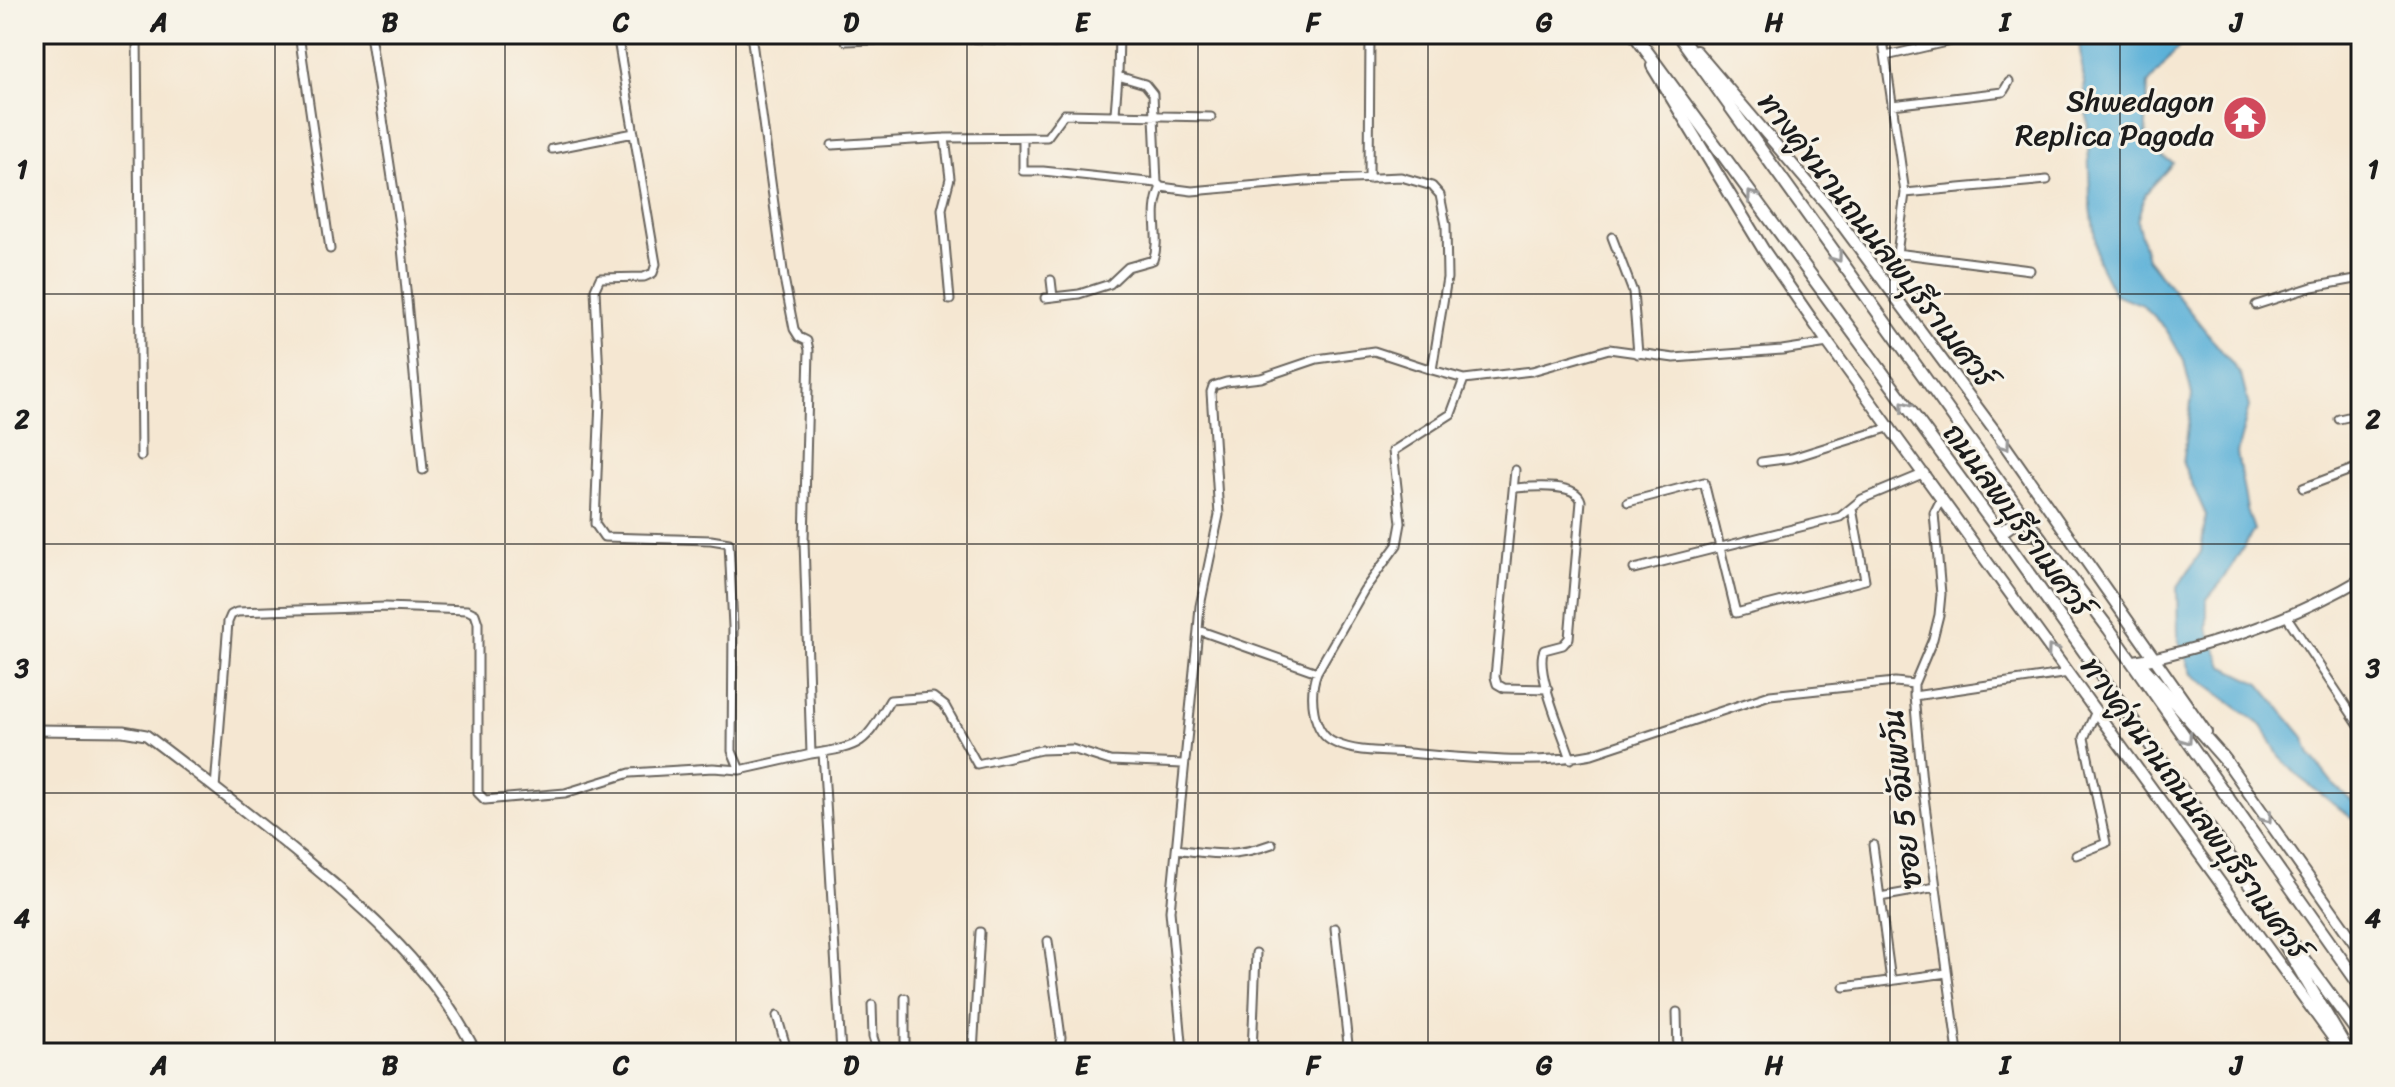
<svg xmlns="http://www.w3.org/2000/svg" width="2395" height="1087" viewBox="0 0 2395 1087" font-family="Sriracha,'Playpen Sans Thai',sans-serif">
	<style>
		.water { fill: #5bb1d8; stroke: #3c667a; stroke-width: 2 }
		.lines { fill: none; stroke-linecap: round; stroke-linejoin: round }
		.minor-casing { stroke: #68635c; stroke-width: 11 }
		.tertiary-casing { stroke: #68635c; stroke-width: 13 }
		.secondary-casing { stroke: #68635c; stroke-width: 14 }
		.primary-casing { stroke: #68635c; stroke-width: 15 }
		.minor { stroke: #fff; stroke-width: 7 }
		.tertiary { stroke: #fff; stroke-width: 9 }
		.secondary { stroke: #fff; stroke-width: 10 }
		.primary { stroke: #fff; stroke-width: 11 }
		.oneway { stroke: #999 }
		.grid { fill: none; stroke: #1c1c1c; stroke-width: 2; stroke-opacity: 0.55 }
		.labels { text-anchor: middle; stroke-width: 6; stroke-linejoin: round; paint-order: stroke }
		.poi-label { font-size: 30px; fill: #1c1c1c; stroke: #f7f3e8; text-anchor: end }
		.street-label { font-size: 30px; fill: #1c1c1c; stroke: #f7f3e8 }
		.neatline { fill: none; stroke: #1c1c1c; stroke-width: 3 }
		.grid-label { font-size: 26px; text-anchor: middle; font-weight: bold; fill: #1c1c1c }
	</style>
	<rect width="100%" height="100%" fill="#f7f3e8"/>
	<filter id="ink" filterUnits="userSpaceOnUse"><feTurbulence type="fractalNoise" baseFrequency=".0125" numOctaves="2"/><feDisplacementMap in="SourceGraphic" scale="16" xChannelSelector="R" yChannelSelector="G"/><feConvolveMatrix kernelMatrix="1 2 1 2 8 2 1 2 1" color-interpolation-filters="sRGB"/></filter>
	<filter id="wash" filterUnits="userSpaceOnUse"><feTurbulence type="fractalNoise" baseFrequency=".006" numOctaves="4" result="noise"/><feDisplacementMap in="SourceGraphic" scale="32" xChannelSelector="R" yChannelSelector="G"/><feGaussianBlur stdDeviation="1.8" result="paint"/><feColorMatrix in="noise" values="0 0 0 0 0 0 0 0 0 0 0 0 0 0 0 0 0 1.4 0 .05"/><feComposite in="paint" operator="in"/></filter>
	<g filter="url(#wash)">
		<rect width="100%" height="100%" fill="#f5e7d2"/>
		<path class="water" d="M 2078,34 L 2181,34 L 2184,41 L 2148,84 L 2145,146 L 2173,163 L 2145,194 L 2137,221 L 2147,258 L 2241,375 L 2249,407 L 2237,453 L 2247,509 L 2254,530 L 2224,579 L 2207,599 L 2207,628 L 2223,666 L 2260,684 L 2303,736 L 2310,754 L 2335,786 L 2361,809 L 2361,825 L 2300,778 L 2279,756 L 2263,727 L 2192,674 L 2178,639 L 2177,588 L 2201,552 L 2206,515 L 2183,464 L 2192,395 L 2184,361 L 2166,329 L 2141,304 L 2114,294 L 2098,262 L 2090,199 L 2087,107 Z"/>
	</g>
	<g filter="url(#ink)">
		<g class="lines">
			<g class="minor-casing">
				<path id="minor" d="M 137,34 L 141,456
					M 299,34 L 330,249
					M 370,34 L 401,237 L 423,470
					M 617,34 L 656,264 L 653,273 L 644,277 L 600,278 L 595,289 L 600,399 L 595,524 L 604,537 L 711,540 L 729,543 L 733,627 L 732,751 L 740,770 L 811,754
					M 751,34 L 784,278 L 794,329 L 799,337 L 807,341 L 809,350 L 804,541 L 811,754 C 863,746 864,745 890,700 L 933,697 L 945,706 L 977,764 L 1041,750 L 1072,749 L 1110,761 L 1183,764
					M 1119,34 L 1118,76 L 1145,84 L 1153,94 L 1157,183 L 1161,187 L 1192,191 L 1305,181 L 1401,177 L 1432,186 L 1440,195 L 1446,225 L 1447,278 L 1432,370 L 1464,379 L 1532,371 L 1609,349 L 1674,358 L 1782,350 L 1828,343
					M 1882,34 L 1905,193 L 1892,292
					M 846,41 L 950,37 L 1054,43 L 1119,37
					M 1886,56 L 1955,40 L 2004,34
					M 1892,105 L 2003,92 L 2009,82
					M 1115,113 L 1118,76
					M 945,138 L 950,178 L 942,209 L 950,300
					M 1023,138 L 1023,171 L 1043,171 L 1157,183
					M 832,145 L 945,138 L 1047,137 L 1064,114 L 1211,117
					M 552,149 L 634,133
					M 1369,179 L 1370,34
					M 1905,193 L 2047,180
					M 1612,237 L 1633,292 L 1638,354
					M 1896,253 L 2030,270
					M 1051,280 L 1053,297
					M 1045,298 L 1079,294 L 1110,284 L 1128,267 L 1153,260 C 1162,236 1148,216 1161,187
					M 2256,305 L 2312,287 L 2361,278
					M 2339,419 L 2361,414
					M 1761,462 L 1792,458 L 1891,427
					M 1515,470 L 1495,677 L 1497,684 L 1504,688 L 1548,689
					M 1514,488 C 1531,487 1576,482 1581,501 L 1569,638 L 1563,645 L 1544,650 C 1534,670 1564,736 1571,759
					M 2303,488 L 2361,466
					M 1942,497 L 1934,513 L 1941,594 L 1939,615 L 1933,639 L 1914,684 L 1914,696 L 1922,782 L 1958,1053
					M 1628,502 L 1704,482 L 1736,613 L 1865,580 L 1852,508
					M 1634,569 L 1840,517 L 1862,499 L 1925,473
					M 2287,617 L 2361,728
					M 1198,630 L 1200,606 L 1219,515 L 1211,392 L 1213,386 L 1226,382 L 1261,378 L 1317,359 L 1374,351 L 1432,370
					M 1317,672 C 1309,693 1311,733 1335,743 C 1357,753 1385,751 1408,753 C 1468,758 1533,766 1592,754 L 1770,695 L 1895,682 L 1914,684
					M 1914,696 L 2069,673
					M 823,752 L 841,1053
					M 215,788 L 228,622 L 231,615 L 237,612 L 385,607 L 467,610 L 475,614 L 478,623 L 478,793 L 485,800 L 565,793 L 630,773 L 713,768 L 740,770
					M 1873,845 L 1891,981
					M 1177,849 C 1213,855 1237,857 1272,844
					M 2076,855 L 2106,843 L 2084,738 L 2096,711
					M 1880,897 L 1936,887
					M 1335,928 L 1349,1053
					M 1048,941 L 1061,1037 L 1059,1053
					M 1844,987 L 1947,973
					M 872,1005 L 873,1037 L 878,1053
					M 1677,1012 L 1678,1053
					M 777,1016 L 788,1053
					M 905,1053 L 905,998
					M 973,1053 L 980,932
					M 1183,1053 L 1170,911 L 1198,630 L 1317,672 L 1364,590 L 1397,545 L 1401,523 L 1393,451 L 1451,414 L 1464,379
					M 1252,1053 L 1256,953"/>
			</g>
			<g class="tertiary-casing">
				<path id="tertiary" d="M 2154,658 C 2226,641 2297,617 2361,579
					M 34,730 L 123,731 L 146,735 C 190,768 233,802 276,836 C 352,897 432,963 476,1053"/>
			</g>
			<g class="secondary-casing">
				<path id="secondary" d="M 1696,51 L 1828,206 L 1997,434 L 2206,732
					M 1652,66 L 1763,249 L 1828,343 L 2344,1053
					M 2222,755 L 2361,952"/>
			</g>
			<g class="primary-casing">
				<path id="primary" d="M 1634,34 L 2000,533 L 2254,891 L 2361,1037
					M 1678,34 L 2024,516 L 2109,629 L 2361,987
					M 2000,533 L 2024,516
					M 2137,661 L 2154,658
					M 2144,668 L 2226,761
					M 2284,943 L 2349,1053"/>
			</g>
			<use href="#minor" class="minor"/>
			<use href="#tertiary" class="tertiary"/>
			<use href="#secondary" class="secondary"/>
			<use href="#primary" class="primary"/>
		</g>
		<defs><path id="oneway-chevron" d="M-2-3.5L2.5 0L-2 3.5" fill="none" stroke-width="1.6" stroke-linecap="round" stroke-linejoin="round" transform="scale(2)"/></defs>
		<g class="oneway">
			<use href="#oneway-chevron" transform="translate(1752 196) rotate(-126)"/>
			<use href="#oneway-chevron" transform="translate(1837 257) rotate(54)"/>
			<use href="#oneway-chevron" transform="translate(1905 406) rotate(-126)"/>
			<use href="#oneway-chevron" transform="translate(2005 445) rotate(55)"/>
			<use href="#oneway-chevron" transform="translate(2052 650) rotate(-126)"/>
			<use href="#oneway-chevron" transform="translate(2187 739) rotate(55)"/>
			<use href="#oneway-chevron" transform="translate(2267 818) rotate(54)"/>
		</g>
	</g>
	<path class="grid" d="M 275,34 L 275,1053M 505,34 L 505,1053M 736,34 L 736,1053M 967,34 L 967,1053M 1198,34 L 1198,1053M 1428,34 L 1428,1053M 1659,34 L 1659,1053M 1890,34 L 1890,1053M 2120,34 L 2120,1053M 34,294 L 2361,294M 34,544 L 2361,544M 34,793 L 2361,793"/>
	<defs>
		<g id="temple-disc" transform="scale(2.3)"><circle r="9.5" fill="#d1495b" stroke="#f7f3e8"/><path d="M0-6L5-2H3V0L6.5 2.5H4V6H1.5V3h-3V6H-4V2.5H-6.5L-3 0V-2H-5Z" fill="#fff"/></g>
	</defs>
	<g fill-rule="evenodd">
		<use href="#temple-disc" x="2245" y="118"/>
	</g>
	<g class="labels">
		<g class="poi-label">
			<text x="2214" y="111">Shwedagon<tspan x="2214" dy="34">Replica Pagoda</tspan></text>
		</g>
		<g class="street-label">
			<text transform="translate(1877 240) rotate(52)" y="10">ทางคู่ขนานถนนลพบุรีราเมศวร์</text>
			<text transform="translate(2018 520) rotate(54)" y="10">ถนนลพบุรีราเมศวร์</text>
			<text transform="translate(1902 799) rotate(-96)" y="10">ซอย 5 อัมพวัน</text>
			<text transform="translate(2195 808) rotate(54)" y="10">ทางคู่ขนานถนนลพบุรีราเมศวร์</text>
		</g>
	</g>
	<rect width="2395" height="1087" fill="none" stroke="#f7f3e8" stroke-width="88"/>
	<rect x="44" y="44" width="2307" height="999" class="neatline"/>
	<g class="grid-label">
		<text x="159" y="31">A</text>
		<text x="390" y="31">B</text>
		<text x="621" y="31">C</text>
		<text x="851" y="31">D</text>
		<text x="1082" y="31">E</text>
		<text x="1313" y="31">F</text>
		<text x="1544" y="31">G</text>
		<text x="1774" y="31">H</text>
		<text x="2005" y="31">I</text>
		<text x="2236" y="31">J</text>
		<text x="22" y="178">1</text>
		<text x="2373" y="178">1</text>
		<text x="22" y="428">2</text>
		<text x="2373" y="428">2</text>
		<text x="22" y="677">3</text>
		<text x="2373" y="677">3</text>
		<text x="22" y="927">4</text>
		<text x="2373" y="927">4</text>
		<text x="159" y="1074">A</text>
		<text x="390" y="1074">B</text>
		<text x="621" y="1074">C</text>
		<text x="851" y="1074">D</text>
		<text x="1082" y="1074">E</text>
		<text x="1313" y="1074">F</text>
		<text x="1544" y="1074">G</text>
		<text x="1774" y="1074">H</text>
		<text x="2005" y="1074">I</text>
		<text x="2236" y="1074">J</text>
	</g>
</svg>
